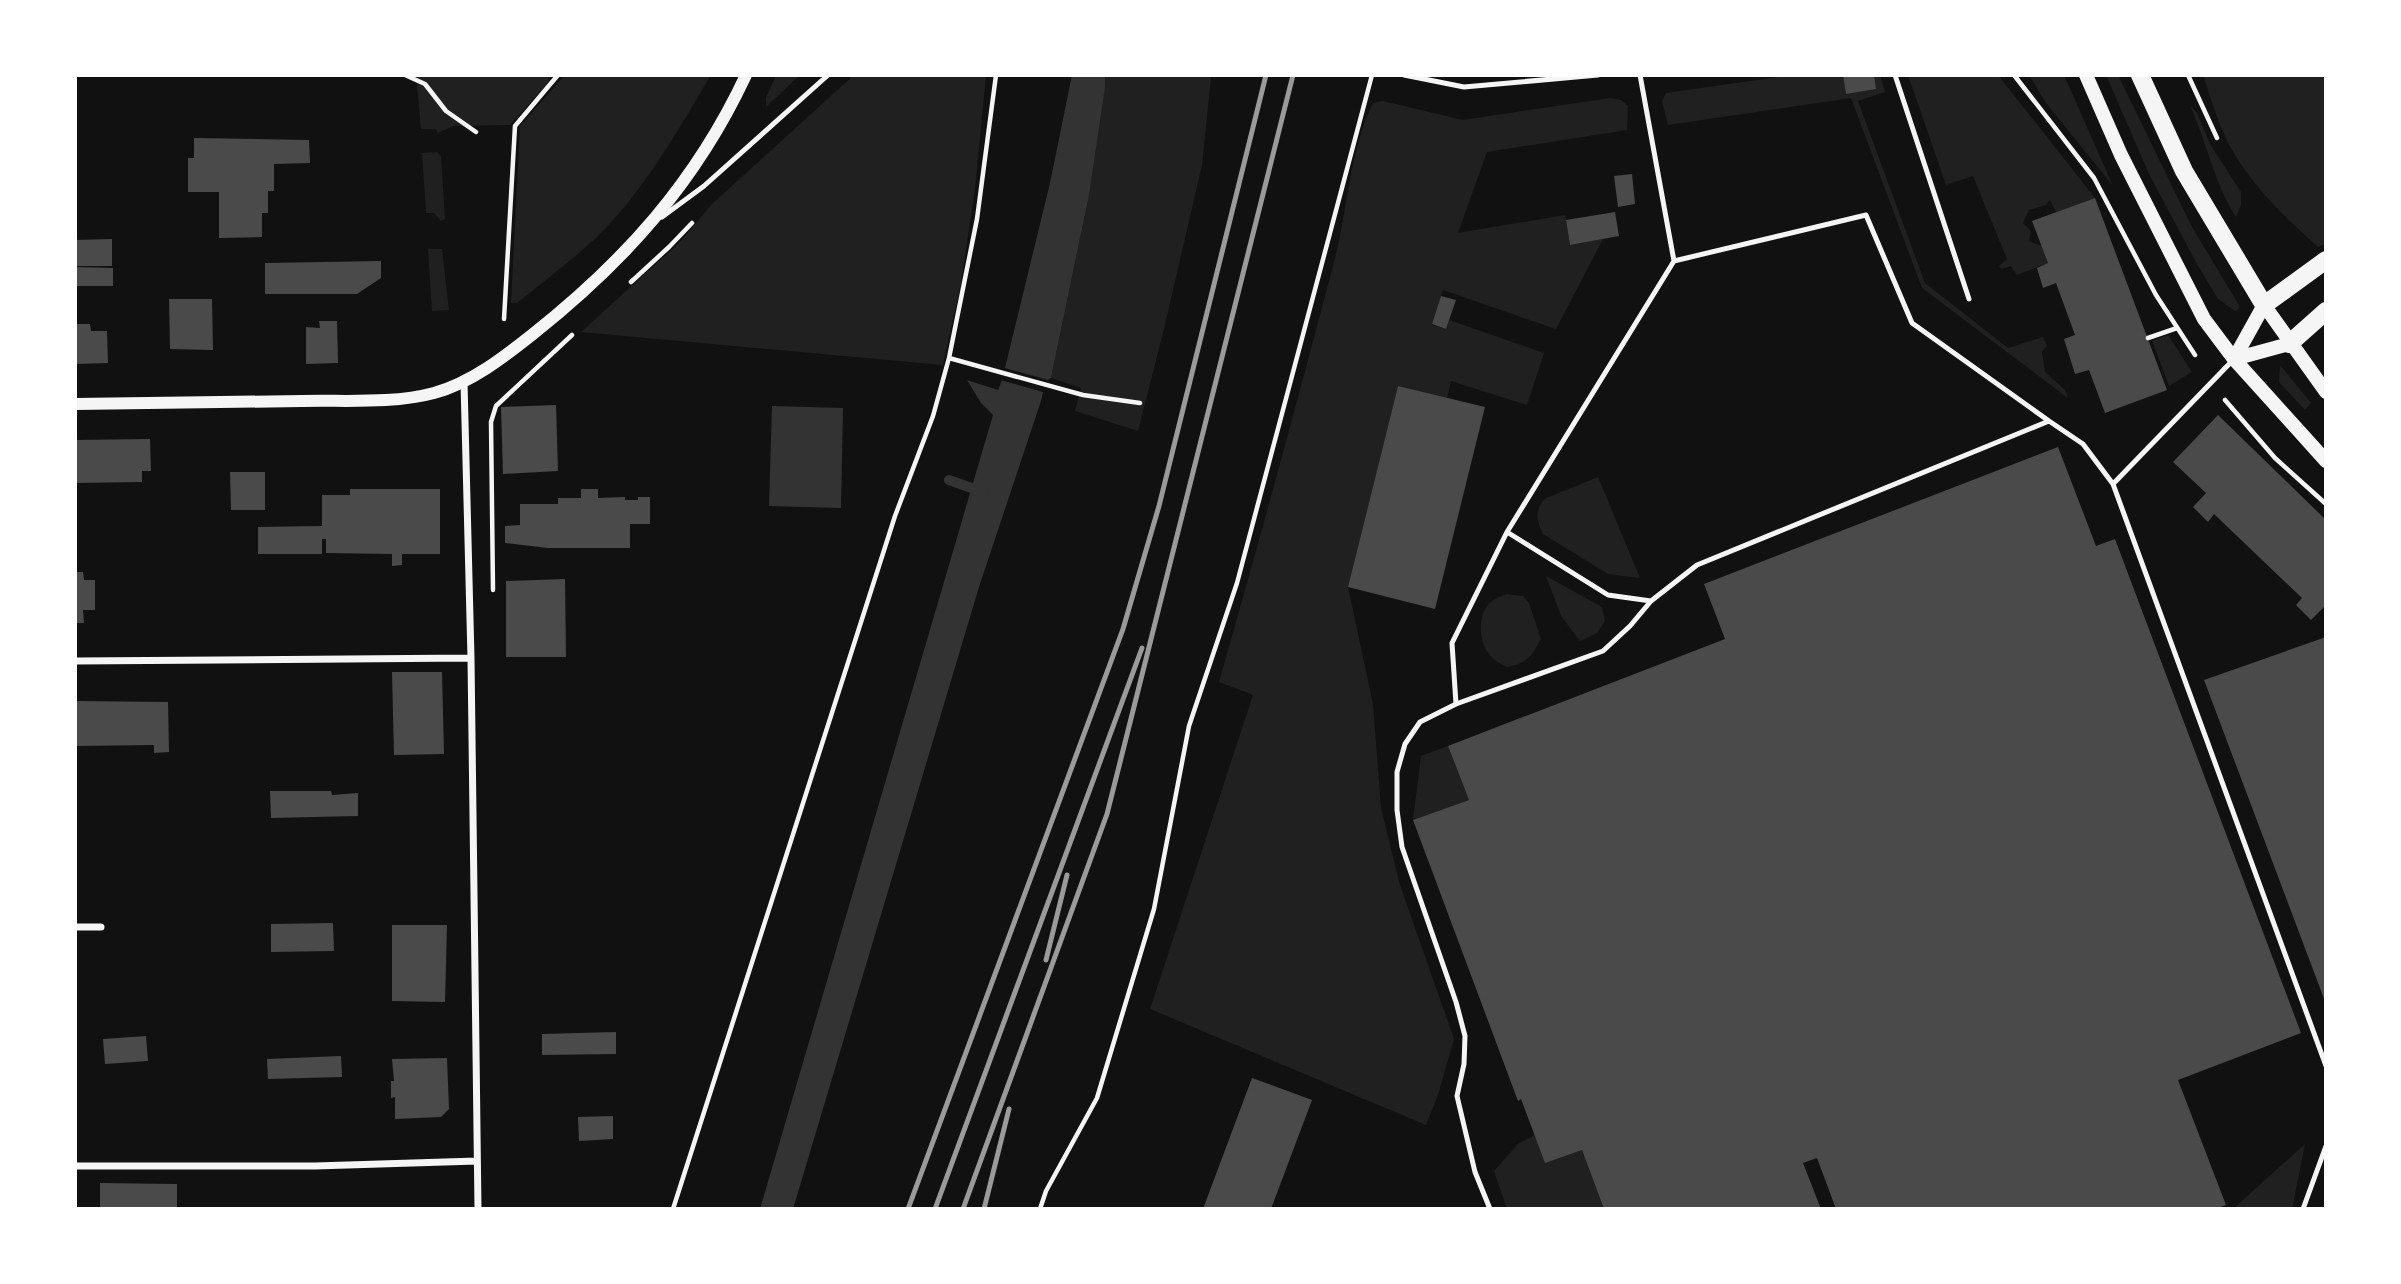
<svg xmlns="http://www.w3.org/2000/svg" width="2401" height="1284" viewBox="0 0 2401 1284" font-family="'Alegreya Sans',sans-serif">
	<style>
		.green { fill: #202020 }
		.water { fill: #333 }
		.pier { fill: #111 }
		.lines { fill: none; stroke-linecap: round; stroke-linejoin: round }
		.stream { stroke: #333; stroke-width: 10 }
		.building { fill: #4a4a4a }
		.path { stroke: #f5f5f5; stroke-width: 4.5 }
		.service { stroke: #f5f5f5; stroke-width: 5 }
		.minor { stroke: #f5f5f5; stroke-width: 7 }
		.tertiary { stroke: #f5f5f5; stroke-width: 12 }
		.secondary { stroke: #f5f5f5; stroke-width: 14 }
		.primary { stroke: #f5f5f5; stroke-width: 18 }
		.rail { stroke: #9a9a9a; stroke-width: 5 }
	</style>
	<rect width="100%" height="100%" fill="#111"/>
	<path class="green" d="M 416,75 L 548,75 L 549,82 L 510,125 L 453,126 L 438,133 L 436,129 L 421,129 Z
		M 565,75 L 711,75 C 677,132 644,191 596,238 C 571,261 543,282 517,303 L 511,303 L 520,126 Z
		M 776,75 L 800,75 L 766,107 L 766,98 Z
		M 854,75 L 986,75 L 975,189 L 961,283 L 943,365 L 581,332 L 679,243 L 712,204 Z
		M 1105,75 L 1203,75 L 1211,78 L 1202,165 L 1164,329 L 1138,431 L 1075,411 L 1081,388 L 1051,378 L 1089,195 Z
		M 1793,75 L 1843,75 L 1846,93 L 1874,75 L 1880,75 L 1885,92 L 1858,101 L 1925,283 L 2008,348 L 2043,337 L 2047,346 L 2042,352 L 2045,372 L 2065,390 L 2068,398 L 1922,288 L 1851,98 L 1668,125 L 1662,101 L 1666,93 Z
		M 1908,75 L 1998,75 L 2095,198 L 2056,212 L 2050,200 L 2046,205 L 2029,210 L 2023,223 L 2031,231 L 2029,241 L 2042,246 L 2048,263 L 2017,275 L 2011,266 L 2001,269 L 1999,266 L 2007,259 L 1973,176 L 1946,185 Z
		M 2029,75 L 2064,75 L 2113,186 L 2046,103 Z
		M 2106,75 L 2118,75 L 2191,225 L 2240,307 L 2237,310 L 2235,311 L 2218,299 L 2197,264 L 2149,174 Z
		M 2203,75 L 2326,75 L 2326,244 L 2318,247 C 2287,219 2257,191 2235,155 C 2220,131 2212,102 2203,75 Z
		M 1610,98 L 1621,100 L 1628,106 L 1627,130 L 1487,152 L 1458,233 L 1565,215 L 1570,245 L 1603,239 L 1556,329 L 1443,290 L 1432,325 L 1446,329 L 1449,320 L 1544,353 L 1527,405 L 1451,381 L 1447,398 L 1398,386 L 1348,587 L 1373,704 L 1381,808 L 1400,885 L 1454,1039 L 1438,1095 L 1426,1125 L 1150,1009 L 1253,695 L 1219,682 C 1259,542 1297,403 1334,262 C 1348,210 1349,152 1373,103 L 1383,101 L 1463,120 Z
		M 2190,106 L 2197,113 L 2210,144 L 2241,192 L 2241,205 L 2236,217 C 2214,183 2207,142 2190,106 Z
		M 437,152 L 441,156 L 445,219 L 441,221 L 434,213 L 426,213 L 422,153 Z
		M 428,249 L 442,249 L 449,310 L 432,311 Z
		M 2168,335 L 2192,372 L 2169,386 L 2152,341 Z
		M 2280,365 L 2311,403 L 2305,410 L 2279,382 Z
		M 1598,477 L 1640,578 L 1608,574 L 1543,534 C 1536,520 1534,509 1546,498 Z
		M 1546,576 L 1602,607 L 1605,621 L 1597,633 L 1580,641 L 1561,616 Z
		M 1506,594 L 1523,596 L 1529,603 L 1541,639 C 1531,657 1528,663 1507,667 C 1501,664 1493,660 1489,654 C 1479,642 1478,618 1487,606 C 1491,600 1500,597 1506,594 Z
		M 1448,746 L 1469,800 L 1413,820 L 1421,756 Z
		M 1535,1135 L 1582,1150 L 1604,1209 L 1507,1209 L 1494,1171 L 1518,1144 Z
		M 2305,1144 L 2292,1209 L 2233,1209 Z"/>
	<path class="water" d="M 1072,75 L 1105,75 L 1105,87 L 1089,195 L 1051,378 L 1048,380 L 1005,368 L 1050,183 Z
		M 967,380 L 998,389 L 1001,380 L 1044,392 L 979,587 L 793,1209 L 760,1209 L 993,415 L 981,403 Z
		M 772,406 L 843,408 L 841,508 L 769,506 Z"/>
	<path class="pier" d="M 968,377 L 996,385 L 998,378 L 1002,377 L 1045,389 L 1047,392 L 1045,403 L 1041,402 L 1043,392 L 1002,380 L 998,390 L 967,380 Z"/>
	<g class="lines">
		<path class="stream" d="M 949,480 L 983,492"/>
	</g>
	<path class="building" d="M 1843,75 L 1874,75 L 1876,89 L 1846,94 Z
		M 194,138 L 309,140 L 310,163 L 274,164 L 274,191 L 268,191 L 268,213 L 262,213 L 262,237 L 219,238 L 219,192 L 188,192 L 188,158 L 194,158 Z
		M 1632,174 L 1635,204 L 1618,207 L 1614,176 Z
		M 2095,198 L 2167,390 L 2105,413 L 2089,370 L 2075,374 L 2064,339 L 2075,335 L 2056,283 L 2043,288 L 2037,268 L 2048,263 L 2032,221 Z
		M 1615,212 L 1619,236 L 1570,245 L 1566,220 Z
		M 112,239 L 112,266 L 75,266 L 75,240 Z
		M 381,261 L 381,278 L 357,294 L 265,294 L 265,263 Z
		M 75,267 L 113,268 L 113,286 L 75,286 Z
		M 1441,296 L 1456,300 L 1446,329 L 1432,324 Z
		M 169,299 L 212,299 L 213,350 L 170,349 Z
		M 319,321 L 337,321 L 338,363 L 306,364 L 306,327 L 320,328 Z
		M 75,324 L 90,324 L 91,331 L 107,331 L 108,363 L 75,364 Z
		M 1398,386 L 1485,407 L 1435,609 L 1348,587 Z
		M 556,405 L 558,471 L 503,474 L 501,407 Z
		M 2218,415 L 2326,520 L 2326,605 L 2311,620 L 2296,605 L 2302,598 L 2214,514 L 2208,522 L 2193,507 L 2206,493 L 2173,462 Z
		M 150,439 L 151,471 L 142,471 L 142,482 L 75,483 L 75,440 Z
		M 2058,447 L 2096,546 L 2115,539 L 2301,1033 L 2178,1080 L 2226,1205 L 2215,1209 L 1836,1209 L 1817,1158 L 1803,1163 L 1821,1209 L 1604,1209 L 1582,1150 L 1545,1163 L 1521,1099 L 1518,1101 L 1413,820 L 1469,800 L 1448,746 L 1725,639 L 1704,584 Z
		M 230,472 L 265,472 L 265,510 L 231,510 Z
		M 350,489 L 440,489 L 440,554 L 402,554 L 402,565 L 392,566 L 392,554 L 326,553 L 326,539 L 322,539 L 322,554 L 258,554 L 258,527 L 322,526 L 322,495 L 350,495 Z
		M 581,489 L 598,489 L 598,498 L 625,497 L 625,500 L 638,500 L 638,497 L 650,497 L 650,524 L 630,524 L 630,548 L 548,548 L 505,543 L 505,526 L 520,525 L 520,504 L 558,504 L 558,498 L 581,498 Z
		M 75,572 L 83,572 L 84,580 L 95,580 L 95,610 L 83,610 L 84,623 L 75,623 Z
		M 565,579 L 566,657 L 506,657 L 506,581 Z
		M 2326,637 L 2326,1004 L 2204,680 Z
		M 392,672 L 442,672 L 444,754 L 394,755 Z
		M 75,701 L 168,702 L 169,752 L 154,753 L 154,745 L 76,746 Z
		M 270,791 L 331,791 L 332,795 L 358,793 L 358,816 L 271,818 Z
		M 333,923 L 334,951 L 271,952 L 271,924 Z
		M 392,925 L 447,925 L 445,1002 L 392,1001 Z
		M 616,1032 L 616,1054 L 542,1055 L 542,1034 Z
		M 146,1036 L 148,1061 L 105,1064 L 103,1039 Z
		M 341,1056 L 342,1077 L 268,1079 L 267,1059 Z
		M 447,1058 L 449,1109 L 441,1117 L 395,1119 L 395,1097 L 391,1098 L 391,1081 L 394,1081 L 392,1059 Z
		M 1252,1078 L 1312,1100 L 1271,1209 L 1203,1209 Z
		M 613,1116 L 613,1139 L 579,1141 L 578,1117 Z
		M 100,1183 L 177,1184 L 177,1209 L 100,1209 Z"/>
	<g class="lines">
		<path class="path" d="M 405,75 L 425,84 L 446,111 L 476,132
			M 2014,75 L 2094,178 L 2156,295 L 2195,355
			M 2188,75 L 2217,138
			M 631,282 L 669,247 L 692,223
			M 504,319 L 515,126 L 558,75
			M 2148,338 L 2177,328
			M 949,358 L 1083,395 L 1140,403
			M 2225,400 L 2275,458 L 2326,504
			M 493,590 L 491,422 L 496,406 L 572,335
			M 673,1209 L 895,516 L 933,416 L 949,358 L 977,219 L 996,75
			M 1040,1209 L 1046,1191 L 1097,1098 L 1154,909 L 1189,726 L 1237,583 L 1372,75"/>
		<path class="service" d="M 1404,75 L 1464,87 L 1598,75
			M 1640,75 L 1674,261
			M 1895,75 L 1969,299
			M 662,217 L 704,186 L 828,75
			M 2113,484 L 2234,359
			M 1507,532 L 1608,595 L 1651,601
			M 1456,704 L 1452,643 L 1507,532 L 1674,261 L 1866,215 L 1912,323 L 2049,421
			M 1490,1209 L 1475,1172 L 1457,1096 L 1464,1064 L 1465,1036 L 1456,1002 L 1402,847 L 1397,810 L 1397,772 L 1405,744 L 1420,722 L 1456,704 L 1603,651 L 1630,626 L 1651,601 L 1697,565 L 2049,421 L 2083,444 L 2113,484 L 2326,1066
			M 2303,1209 L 2326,1146"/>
		<path class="minor" d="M 464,382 L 471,658 L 478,1209
			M 75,661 L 471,658
			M 75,927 L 101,927
			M 75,1166 L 315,1166 L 477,1161"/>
		<path class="tertiary" d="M 75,404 C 151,403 227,402 302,401 C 345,400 393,404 434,393 C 471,383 504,357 533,334 C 625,261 696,182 746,75"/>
		<path class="secondary" d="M 2086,75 L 2121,155 L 2204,319 L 2234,359 L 2326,461
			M 2234,359 L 2264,305 L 2326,392
			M 2234,359 L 2289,344"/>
		<path class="primary" d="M 2140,75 L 2184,171 L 2264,305 L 2326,260
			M 2289,344 L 2326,311"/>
		<path class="rail" d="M 1046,960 L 1067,875
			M 908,1209 L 1123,629 L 1159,506 L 1266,75
			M 935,1209 L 1142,648
			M 963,1209 L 1107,814 L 1293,75
			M 984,1209 L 1009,1109"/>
	</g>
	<rect width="2401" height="1284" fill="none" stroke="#ffffff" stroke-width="154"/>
</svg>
